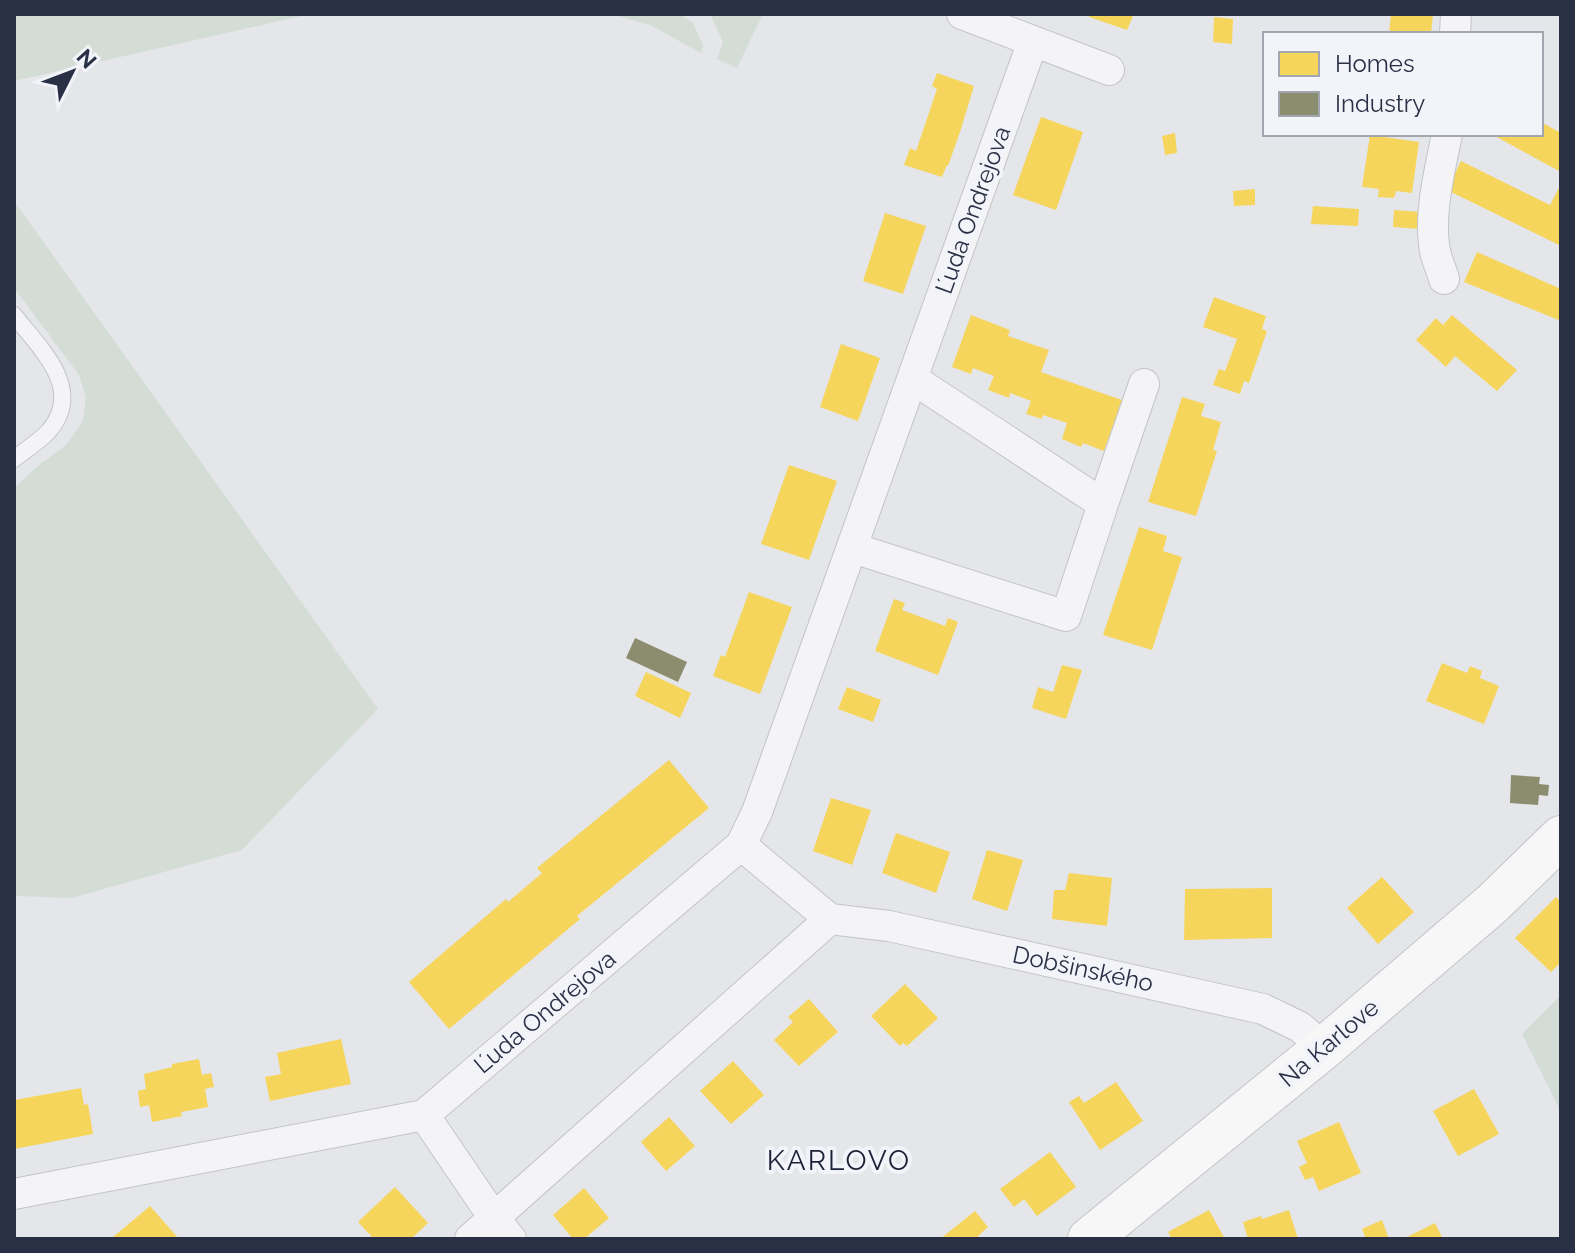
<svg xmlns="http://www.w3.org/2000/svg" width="1575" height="1253" viewBox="0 0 1575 1253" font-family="Raleway,sans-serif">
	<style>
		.green { fill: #d4ddd5 }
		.homes { fill: #f6d55c }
		.industry { fill: #8c8c6e }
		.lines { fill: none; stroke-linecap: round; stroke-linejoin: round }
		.lane-casing { stroke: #c3c4c8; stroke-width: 18 }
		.street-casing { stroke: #c3c4c8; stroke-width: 32 }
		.secondary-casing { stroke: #c3c4c8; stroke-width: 44 }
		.lane { stroke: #f4f4f6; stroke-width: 16 }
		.street { stroke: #f4f4f6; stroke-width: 30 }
		.secondary { stroke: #f7f7f8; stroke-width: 42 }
		.labels { text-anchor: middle; stroke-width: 8; stroke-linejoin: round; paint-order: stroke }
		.street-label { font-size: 24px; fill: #293045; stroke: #f3f4f9 }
		.quarter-label { font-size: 28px; letter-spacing: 2px; fill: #1b2136; stroke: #f3f4f9 }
	</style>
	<rect width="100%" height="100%" fill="#e5e6ea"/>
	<path class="green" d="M 14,14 L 310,14 L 14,81 Z
		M 610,14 L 679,14 L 693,23 L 703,45 L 701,53 L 650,25 Z
		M 710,14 L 763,14 L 737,68 L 717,59 L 723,42 Z
		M 14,201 L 378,709 L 242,850 L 72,898 L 14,896 L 14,488 L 39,465 L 66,445 L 83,421 L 86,397 L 79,375 L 14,288 Z
		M 1561,995 L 1561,1112 L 1522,1034 Z"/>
	<path class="homes" d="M 1090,14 L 1134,14 L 1127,30 L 1089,17 Z
		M 1391,14 L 1433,14 L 1431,34 L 1389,34 Z
		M 1214,17 L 1233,19 L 1232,44 L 1213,42 Z
		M 937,73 L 974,86 L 960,132 L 948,166 L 947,165 L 942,177 L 904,165 L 910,148 L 916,151 L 937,89 L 932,86 Z
		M 1041,117 L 1083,132 L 1056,210 L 1013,195 Z
		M 1541,122 L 1561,133 L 1561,172 L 1491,134 L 1541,134 Z
		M 1175,133 L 1177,153 L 1165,155 L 1162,136 Z
		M 1370,135 L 1419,142 L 1412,193 L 1396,191 L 1394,198 L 1378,197 L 1379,189 L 1362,187 Z
		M 1461,161 L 1550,205 L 1561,184 L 1561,246 L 1447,190 Z
		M 1255,189 L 1255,205 L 1234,206 L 1233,191 Z
		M 1313,206 L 1359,209 L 1358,226 L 1311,224 Z
		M 1394,210 L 1422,212 L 1421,229 L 1393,227 Z
		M 885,213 L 926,226 L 903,294 L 863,281 Z
		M 1477,252 L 1561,289 L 1561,321 L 1464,282 Z
		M 1214,297 L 1266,316 L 1262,329 L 1267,331 L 1249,383 L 1244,381 L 1240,394 L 1213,385 L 1219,369 L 1225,371 L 1237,339 L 1203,327 Z
		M 971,315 L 1010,330 L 1008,336 L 1049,350 L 1041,372 L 1122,400 L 1104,451 L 1083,443 L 1081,447 L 1062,439 L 1067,423 L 1043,415 L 1042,419 L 1026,414 L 1031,401 L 1010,393 L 1009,398 L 988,390 L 994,376 L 973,368 L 971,374 L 952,367 Z
		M 1452,315 L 1517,370 L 1497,391 L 1455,356 L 1446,367 L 1416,340 L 1436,318 L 1443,325 Z
		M 841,344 L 880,358 L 858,421 L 820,407 Z
		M 1182,397 L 1205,404 L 1201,416 L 1221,422 L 1213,450 L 1217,451 L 1196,516 L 1148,502 Z
		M 789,465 L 837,481 L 809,560 L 761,544 Z
		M 1139,527 L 1167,536 L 1163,551 L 1182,557 L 1152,650 L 1103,635 Z
		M 749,592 L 792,607 L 760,694 L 713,676 L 721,655 L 725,657 Z
		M 894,599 L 905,603 L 902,610 L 945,626 L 948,618 L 958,622 L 938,675 L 875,651 Z
		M 1442,663 L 1467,673 L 1470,666 L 1482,671 L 1480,678 L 1499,686 L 1484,724 L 1426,701 Z
		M 1062,665 L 1082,670 L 1066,719 L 1032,708 L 1038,687 L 1053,692 Z
		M 646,672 L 691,693 L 680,718 L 635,696 Z
		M 847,687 L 881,700 L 873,722 L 838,709 Z
		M 669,760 L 709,808 L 577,916 L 580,919 L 449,1029 L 409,982 L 506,899 L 508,902 L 542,873 L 537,868 Z
		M 831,798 L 871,810 L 852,865 L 813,851 Z
		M 896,833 L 950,852 L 936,893 L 882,873 Z
		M 987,850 L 1023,860 L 1007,911 L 972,899 Z
		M 1069,873 L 1112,878 L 1107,926 L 1052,919 L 1054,890 L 1065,890 Z
		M 1382,877 L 1414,912 L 1378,944 L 1347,908 Z
		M 1272,888 L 1272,938 L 1184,940 L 1185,889 Z
		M 1556,897 L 1561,902 L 1561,962 L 1551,972 L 1515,938 Z
		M 905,984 L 938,1018 L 907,1046 L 903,1043 L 900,1046 L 871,1016 Z
		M 809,999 L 838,1032 L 799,1066 L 774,1040 L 793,1022 L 788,1017 Z
		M 341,1039 L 351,1084 L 270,1101 L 265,1077 L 281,1074 L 277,1053 Z
		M 199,1059 L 202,1075 L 211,1073 L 214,1087 L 205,1089 L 208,1107 L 181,1112 L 182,1116 L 152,1122 L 149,1105 L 140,1107 L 138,1091 L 146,1089 L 144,1074 L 172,1067 L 172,1064 Z
		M 733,1061 L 764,1095 L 731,1124 L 700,1091 Z
		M 1116,1082 L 1143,1121 L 1100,1150 L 1069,1102 L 1079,1096 L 1084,1103 Z
		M 81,1088 L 84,1105 L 88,1104 L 93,1134 L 14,1149 L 14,1100 Z
		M 1474,1089 L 1499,1134 L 1458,1156 L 1433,1111 Z
		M 669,1117 L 695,1146 L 666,1171 L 641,1142 Z
		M 1339,1122 L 1361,1173 L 1319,1191 L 1313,1177 L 1305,1180 L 1299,1167 L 1307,1163 L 1297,1141 Z
		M 1050,1152 L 1076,1187 L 1037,1216 L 1024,1199 L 1014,1207 L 1000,1189 Z
		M 395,1187 L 428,1223 L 411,1239 L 374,1239 L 358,1222 Z
		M 584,1188 L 609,1218 L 584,1239 L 573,1239 L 553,1215 Z
		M 150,1206 L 179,1239 L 115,1239 L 113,1237 Z
		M 1209,1210 L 1225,1239 L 1172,1239 L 1168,1232 Z
		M 1289,1210 L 1298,1239 L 1248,1239 L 1243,1222 L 1261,1216 L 1262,1219 Z
		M 975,1211 L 988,1227 L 978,1236 L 981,1239 L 940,1239 Z
		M 1382,1220 L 1389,1239 L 1366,1239 L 1362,1229 Z
		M 1435,1223 L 1443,1239 L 1403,1239 Z"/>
	<path class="industry" d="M 635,638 L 687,662 L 678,682 L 626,658 Z
		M 1511,775 L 1540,777 L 1539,784 L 1549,785 L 1548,796 L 1539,795 L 1538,805 L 1510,803 Z"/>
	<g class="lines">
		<g class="lane-casing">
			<path id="lane" d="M 14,315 C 40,349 86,389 48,432 C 38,442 26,450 14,459"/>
		</g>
		<g class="street-casing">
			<path id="street" d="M 962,14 L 1109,70
				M 1455,34 L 1456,14
				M 1444,279 C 1442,271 1438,263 1436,255 C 1427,219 1440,170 1447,134
				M 1103,504 L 1144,384
				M 853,548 L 1066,616 L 1103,504 L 913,379
				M 741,845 L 830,919 L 889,926 L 1263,1009 L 1300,1027 L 1324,1048
				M 424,1115 L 494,1218 L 511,1239
				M 14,1194 L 424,1115 L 741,845 L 757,812 L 1033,41
				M 470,1239 L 830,919"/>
		</g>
		<g class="secondary-casing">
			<path id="secondary" d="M 1089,1239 L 1324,1048 L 1492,904 L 1561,837"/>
		</g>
		<use href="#lane" class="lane"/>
		<use href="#street" class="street"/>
		<use href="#secondary" class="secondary"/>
	</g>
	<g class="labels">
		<g class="street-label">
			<text transform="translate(973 210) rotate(-70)" y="8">Ľuda Ondrejova</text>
			<text transform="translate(1083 969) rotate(12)" y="8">Dobšinského</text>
			<text transform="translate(545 1012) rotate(-40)" y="8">Ľuda Ondrejova</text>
			<text transform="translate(1329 1043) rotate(-40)" y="8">Na Karlove</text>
		</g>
		<g class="quarter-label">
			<text x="839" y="1170">KARLOVO</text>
		</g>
	</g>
	<rect width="1575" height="1253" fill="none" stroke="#293045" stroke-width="32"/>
	<rect x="1263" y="32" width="280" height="104" fill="#f3f4f9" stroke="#a2a6b1" stroke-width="2"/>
	<rect x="1279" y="52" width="40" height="24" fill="#f6d55c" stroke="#a2a6b1" stroke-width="2"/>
	<text x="1335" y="72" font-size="24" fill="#293045">Homes</text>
	<rect x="1279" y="92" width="40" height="24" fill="#8c8c6e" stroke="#a2a6b1" stroke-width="2"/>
	<text x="1335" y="112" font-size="24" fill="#293045">Industry</text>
	<g transform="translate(72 72) rotate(48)" stroke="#f3f4f9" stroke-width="6" paint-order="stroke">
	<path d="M0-6L14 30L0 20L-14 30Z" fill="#293045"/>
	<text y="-12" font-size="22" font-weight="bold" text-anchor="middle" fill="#293045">N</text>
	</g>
</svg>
